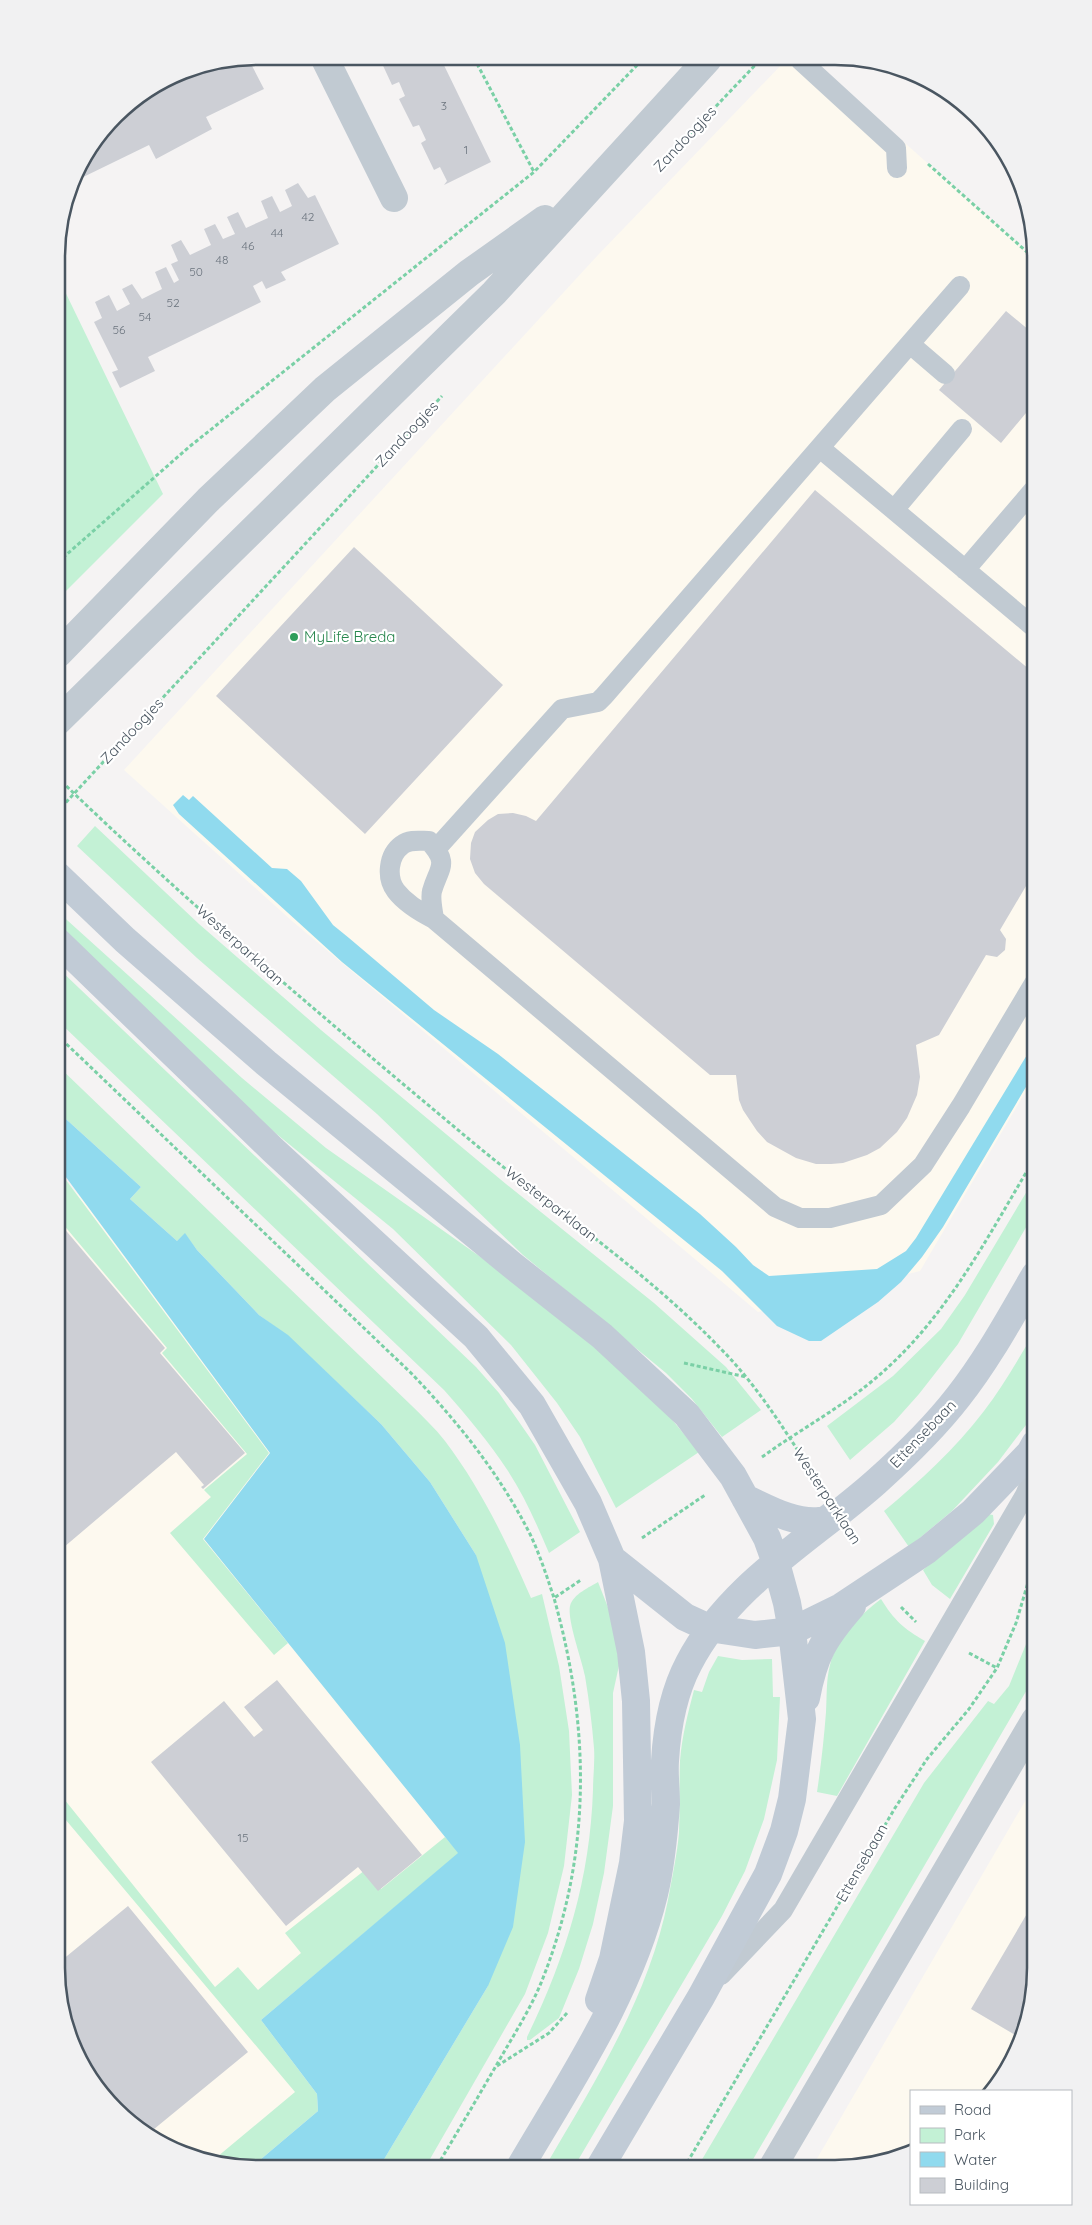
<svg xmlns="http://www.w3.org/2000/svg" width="1092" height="2225" viewBox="0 0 1092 2225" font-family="Quicksand,sans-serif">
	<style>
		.commercial { fill: #fdf9ef }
		.green { fill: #c3f1d5 }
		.water { fill: #90daee }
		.building { fill: #cdcfd5 }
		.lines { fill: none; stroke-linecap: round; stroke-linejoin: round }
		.path { stroke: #7ad0a6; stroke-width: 3; stroke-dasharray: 4 2.5; stroke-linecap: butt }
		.service { stroke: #c1cad2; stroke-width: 20 }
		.minor { stroke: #c1cad2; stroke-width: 28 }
		.secondary { stroke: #c1cbd6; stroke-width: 28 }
		.leisure-dot { fill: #2e9e5b; stroke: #fff; stroke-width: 2 }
		.labels { text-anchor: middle; stroke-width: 4.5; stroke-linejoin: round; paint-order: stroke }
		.number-label { font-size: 12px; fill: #6b747e }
		.street-label { font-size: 15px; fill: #4a5661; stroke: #fff }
		.leisure-label { font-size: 15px; fill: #27864d; stroke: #fff; text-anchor: start }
		.rim { fill: none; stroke: #4a5661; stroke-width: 2.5 }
	</style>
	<rect width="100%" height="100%" fill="#f5f3f3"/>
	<path class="commercial" d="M 786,60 L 812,60 L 1036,260 L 1036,1074 L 920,1271 L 758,1312 L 292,921 L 124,770 L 598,255 Z
		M 57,1172 L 392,1531 L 503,1856 L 315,2166 L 218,2165 L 168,2148 L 125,2119 L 90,2079 L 63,2020 L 56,1968 Z
		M 1035,1784 L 1035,1981 L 1021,2044 L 994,2090 L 911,2091 L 911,2151 L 887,2162 L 835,2169 L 811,2169 Z"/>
	<path class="green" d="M 58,277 L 163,494 L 58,599 Z
		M 95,826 L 199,924 L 321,1030 L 506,1184 L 654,1303 L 726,1367 L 761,1410 L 722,1437 L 692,1399 L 666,1373 L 523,1255 L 377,1114 L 197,958 L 77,846 Z
		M 57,911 L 242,1078 L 326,1148 L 499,1270 L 614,1363 L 669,1416 L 699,1452 L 616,1508 L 580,1437 L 557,1403 L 511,1345 L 393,1229 L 246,1109 L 57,928 Z
		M 57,967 L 476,1367 L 499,1393 L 535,1445 L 580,1532 L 549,1553 C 537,1525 525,1497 508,1471 C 489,1442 467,1416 444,1390 L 57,1020 Z
		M 57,1065 L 411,1405 C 423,1417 435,1428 445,1441 C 482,1490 507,1543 531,1598 L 542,1594 L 559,1666 L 569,1731 L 572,1795 L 564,1866 L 548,1933 L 525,1994 L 426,2166 L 380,2166 L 488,1986 L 476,1555 L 430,1482 L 381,1424 L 288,1336 L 259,1315 L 197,1250 L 185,1234 L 177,1241 L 130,1199 L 141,1187 L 57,1111 Z
		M 57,1168 L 269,1453 L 203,1539 L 288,1643 L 274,1655 L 170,1533 L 211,1497 L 204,1490 L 247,1454 L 162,1353 L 167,1348 L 57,1217 Z
		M 1036,1176 L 1035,1212 L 958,1344 L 919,1394 L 894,1422 L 850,1460 L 827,1426 L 893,1376 L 941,1329 L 965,1295 Z
		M 1035,1331 L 1035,1413 L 998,1462 L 952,1511 L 909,1547 L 884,1511 C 920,1481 955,1449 984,1411 C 1003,1386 1019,1358 1035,1331 Z
		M 987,1514 L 993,1515 L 994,1524 L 950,1599 L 932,1585 L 923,1570 Z
		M 598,1582 L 613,1620 L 620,1661 L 613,1693 L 613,1806 L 604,1873 L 593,1924 L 579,1969 L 559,2018 L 530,2040 L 527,2040 L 527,2037 C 566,1957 590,1879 593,1790 C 593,1776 595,1762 594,1748 C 592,1724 589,1700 585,1676 C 582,1660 567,1620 570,1606 C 573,1594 590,1587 598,1582 Z
		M 881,1599 C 894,1620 904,1629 925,1641 L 837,1796 L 817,1792 C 821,1765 824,1739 826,1712 C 827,1696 826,1680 830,1665 C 837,1637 859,1616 881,1599 Z
		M 1035,1622 L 1035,1676 L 748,2168 L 697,2168 L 924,1783 L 988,1701 L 994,1704 L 1009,1686 Z
		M 718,1656 L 742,1660 L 772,1659 L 773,1697 L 780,1697 L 777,1760 L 764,1819 L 745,1871 L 722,1916 L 574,2167 L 545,2167 C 594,2083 649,1997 668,1900 C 672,1878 677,1855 679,1833 C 680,1809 679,1785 680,1761 C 682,1736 688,1713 694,1690 L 702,1692 L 709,1672 Z
		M 56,1789 L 215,1987 L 238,1967 L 258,1990 L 301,1953 L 285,1933 L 365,1870 L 381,1889 L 445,1837 L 459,1853 L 261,2020 L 317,2094 L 318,2111 L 254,2165 L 218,2165 L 211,2162 L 295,2092 L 60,1813 L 56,1816 Z"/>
	<path class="water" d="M 183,795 L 189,800 L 193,796 L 272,868 L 287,869 L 301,881 L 333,925 L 349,938 L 434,1010 L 498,1054 L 651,1175 L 700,1214 L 736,1247 L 753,1265 L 769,1276 L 877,1269 L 906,1251 L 916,1238 L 1036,1040 L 1036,1070 L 943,1227 L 922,1257 L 901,1282 L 878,1302 L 821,1341 L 809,1341 L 777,1326 L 722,1271 L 342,962 L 179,814 L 173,805 Z
		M 57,1111 L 141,1187 L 130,1199 L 177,1241 L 185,1233 L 197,1250 L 259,1315 L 288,1335 L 381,1424 L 430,1482 L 476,1555 L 505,1643 L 520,1745 L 525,1842 L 513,1927 L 488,1986 L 380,2166 L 254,2165 L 318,2111 L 317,2094 L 261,2020 L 458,1853 L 204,1539 L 270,1453 L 57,1165 Z"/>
	<path class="building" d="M 379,57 L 440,57 L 491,162 L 444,185 L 447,181 L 440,167 L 434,170 L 421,143 L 426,140 L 419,125 L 413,127 L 399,99 L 405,96 L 399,82 L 392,85 Z
		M 248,58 L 264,89 L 206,117 L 212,129 L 156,159 L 149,145 L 73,182 L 77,168 L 125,106 L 181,71 Z
		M 298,183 L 308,198 L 315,195 L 339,244 L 281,272 L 286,280 L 266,289 L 262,281 L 253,286 L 261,302 L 148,357 L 155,371 L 120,388 L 112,372 L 118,370 L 94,322 L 102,318 L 95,302 L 109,295 L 117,311 L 130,304 L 122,289 L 132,284 L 142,299 L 162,289 L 155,272 L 166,267 L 174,283 L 179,280 L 171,264 L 178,261 L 171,245 L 181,240 L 190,255 L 211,245 L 204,229 L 215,224 L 223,239 L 235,234 L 227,217 L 238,212 L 246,228 L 268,218 L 261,201 L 272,196 L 280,212 L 292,206 L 285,190 Z
		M 1006,311 L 1036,336 L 1036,401 L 1001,443 L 939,390 Z
		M 815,490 L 1036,675 L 1036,869 L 1000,930 L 1006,939 L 1005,950 L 997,957 L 986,955 L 939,1035 L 916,1045 L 920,1077 L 917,1095 L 907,1118 L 897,1132 L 880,1148 L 867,1155 L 843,1163 L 831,1164 L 816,1164 L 796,1158 L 767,1142 L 757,1131 L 743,1110 L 739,1100 L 736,1075 L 710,1075 L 484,884 L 475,873 L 470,859 L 471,843 L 475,832 L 488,820 L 498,814 L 513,813 L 526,816 L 536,821 Z
		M 354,547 L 503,685 L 365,834 L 216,696 Z
		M 57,1220 L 165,1348 L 160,1353 L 245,1453 L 203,1489 L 201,1487 L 204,1485 L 176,1452 L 57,1553 Z
		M 277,1680 L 422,1855 L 378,1891 L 358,1867 L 286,1926 L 151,1762 L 224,1701 L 254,1737 L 263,1730 L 244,1707 Z
		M 1035,1900 L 1035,1981 L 1022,2039 L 971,2009 Z
		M 128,1906 L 248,2052 L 148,2134 L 125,2119 L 90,2079 L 63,2020 L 56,1968 L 56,1965 Z"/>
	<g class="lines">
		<path class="path" d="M 474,58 L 534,172
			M 680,144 L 761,59
			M 928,164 L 1036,260
			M 58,562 L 189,447 L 534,172 L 643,59
			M 57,777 C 189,905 330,1023 470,1140 C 554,1210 645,1270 720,1348 C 760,1388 788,1436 819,1483
			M 57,812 L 442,396
			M 57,1035 L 411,1373 C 458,1422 499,1473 530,1534 C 540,1555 547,1577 554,1598
			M 684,1363 L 746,1377
			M 762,1457 C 798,1431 837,1410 871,1382 C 946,1321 987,1237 1036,1156
			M 642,1538 L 705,1495
			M 901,1607 L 916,1622
			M 969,1653 L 997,1668
			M 497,2066 L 549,2033 L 567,2013
			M 437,2166 C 460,2128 482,2090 504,2052 C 518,2028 533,2004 543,1978 C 592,1853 590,1726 554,1598 L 581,1580
			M 684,2168 L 895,1808 L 927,1759 L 969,1709 L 997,1668 L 1016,1623 L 1035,1559"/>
		<path class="service" d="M 800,60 L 896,148 L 897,168
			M 910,344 L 945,374
			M 820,448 L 1036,629
			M 894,510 L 962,429
			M 965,570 L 1036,487
			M 436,849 L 562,709 L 598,702 L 604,696 L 960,286
			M 434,919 C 433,911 430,899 432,891 C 439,867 450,864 429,841 C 420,841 410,839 402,845 C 388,855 386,878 396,891 C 406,904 420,912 434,919 L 775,1207 L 800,1218 L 830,1218 L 881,1205 L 923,1165 L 961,1106 L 1036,980
			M 721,1975 L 783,1910 L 1025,1495 L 1035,1472"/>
		<path class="minor" d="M 324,57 L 394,198
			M 58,654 L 208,500 L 325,389 L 469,273 L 545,219
			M 57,722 L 494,293 L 708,59
			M 772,2168 L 1035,1720"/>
		<path class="secondary" d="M 57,875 L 125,940 L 266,1063 L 512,1265 L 602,1336 L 687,1415 L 733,1476 L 767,1538 L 776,1563 L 787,1603 L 792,1631 L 802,1719 L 792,1799 L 784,1831 L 768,1874 L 701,1997 L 600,2167
			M 57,941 L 273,1150 L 476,1337 L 532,1405 L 588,1503 L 612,1559 L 685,1617 L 709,1628 L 755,1635 L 792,1631 L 841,1607 L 927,1550 L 973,1512 L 1030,1453 L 1035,1444
			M 745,1498 C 767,1508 794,1524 820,1521 C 825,1521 830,1517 834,1514
			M 806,1698 C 814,1655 824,1638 852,1606
			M 599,2000 L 613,1959 L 633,1863 L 638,1821 L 636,1701 L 631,1652 L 612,1559
			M 520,2167 C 571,2080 630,1993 654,1894 C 661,1865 664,1833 666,1804 C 666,1789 664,1775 665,1761 C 667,1727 673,1693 689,1663 C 730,1584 812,1539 876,1482 C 905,1456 934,1428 958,1397 C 988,1359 1011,1316 1035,1275"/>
	</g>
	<circle class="leisure-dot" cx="294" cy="637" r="5"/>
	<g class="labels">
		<g class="number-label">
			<text x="444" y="110">3</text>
			<text x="466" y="154">1</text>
			<text x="308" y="221">42</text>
			<text x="277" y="237">44</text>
			<text x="248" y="250">46</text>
			<text x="222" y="264">48</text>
			<text x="196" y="276">50</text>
			<text x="173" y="307">52</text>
			<text x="145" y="321">54</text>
			<text x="119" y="334">56</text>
			<text x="243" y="1842">15</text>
		</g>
		<g class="street-label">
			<text transform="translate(685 139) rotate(-47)" y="5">Zandoogjes</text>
			<text transform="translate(407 434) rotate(-47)" y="5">Zandoogjes</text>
			<text transform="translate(132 731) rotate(-47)" y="5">Zandoogjes</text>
			<text transform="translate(240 945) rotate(42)" y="5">Westerparklaan</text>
			<text transform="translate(551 1204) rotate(38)" y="5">Westerparklaan</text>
			<text transform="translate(923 1434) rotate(-46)" y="5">Ettensebaan</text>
			<text transform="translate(827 1496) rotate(57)" y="5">Westerparklaan</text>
			<text transform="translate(862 1863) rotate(-60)" y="5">Ettensebaan</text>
		</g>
		<g class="leisure-label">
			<text x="304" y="642">MyLife Breda</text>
		</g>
	</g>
	<path d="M0 0H1092V2225H0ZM257 65H835A192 192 0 0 1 1027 257V1968A192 192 0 0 1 835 2160H257A192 192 0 0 1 65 1968V257A192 192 0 0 1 257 65Z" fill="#f1f1f2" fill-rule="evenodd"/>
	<path class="rim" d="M257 65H835A192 192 0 0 1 1027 257V1968A192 192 0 0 1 835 2160H257A192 192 0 0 1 65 1968V257A192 192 0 0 1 257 65Z"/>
	<rect x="910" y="2090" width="162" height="115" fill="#ffffff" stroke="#b7bbc0"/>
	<rect x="920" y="2106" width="25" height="8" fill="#c1cbd6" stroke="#b7bbc0"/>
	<text x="954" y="2115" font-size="15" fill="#4a5661">Road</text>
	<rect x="920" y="2128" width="25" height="15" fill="#c3f1d5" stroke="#b7bbc0"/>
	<text x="954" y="2140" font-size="15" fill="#4a5661">Park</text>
	<rect x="920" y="2152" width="25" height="15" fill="#90daee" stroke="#b7bbc0"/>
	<text x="954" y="2165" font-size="15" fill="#4a5661">Water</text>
	<rect x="920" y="2178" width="25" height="15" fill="#cdcfd5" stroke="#b7bbc0"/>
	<text x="954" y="2190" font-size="15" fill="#4a5661">Building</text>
</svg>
